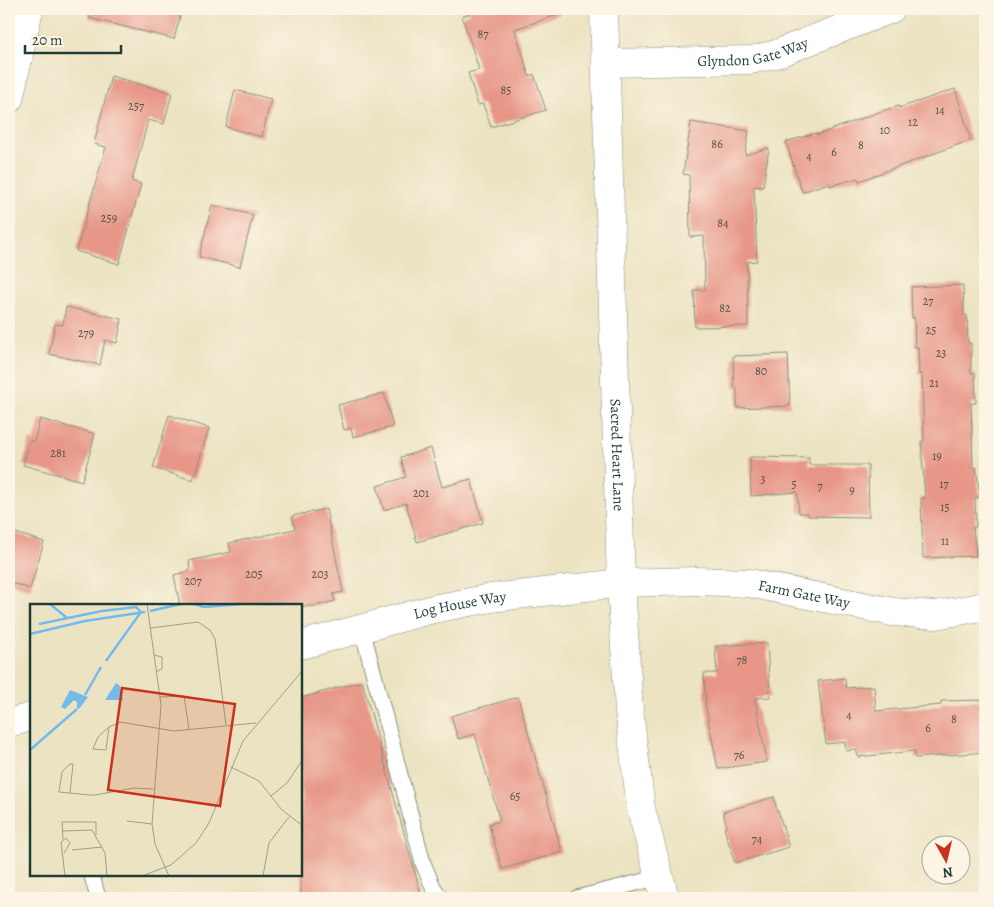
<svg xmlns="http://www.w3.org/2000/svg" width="994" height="907" viewBox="0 0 994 907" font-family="Alegreya,serif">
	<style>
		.building { fill: #e79687 }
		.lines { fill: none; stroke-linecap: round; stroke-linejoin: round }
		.service-casing { stroke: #86907b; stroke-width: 17 }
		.minor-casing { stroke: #86907b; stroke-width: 29 }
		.tertiary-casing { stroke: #86907b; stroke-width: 29 }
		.service { stroke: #fff; stroke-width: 15 }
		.minor { stroke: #fff; stroke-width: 28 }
		.tertiary { stroke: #fff; stroke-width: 28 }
		.labels { text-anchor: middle; stroke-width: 4.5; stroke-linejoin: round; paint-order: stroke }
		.number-label { font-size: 12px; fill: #515349 }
		.street-label { font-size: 15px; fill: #1f3d34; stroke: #fcf5e5 }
		.inset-river { fill: none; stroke: #74bbec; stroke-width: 2.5 }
		.inset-road { fill: none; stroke: #9aa189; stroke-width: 1 }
		.view { fill: #c8321e; fill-opacity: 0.15; stroke: #c8321e; stroke-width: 2.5 }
		.inset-edge { fill: none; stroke: #1f3d34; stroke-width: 2.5 }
	</style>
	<rect width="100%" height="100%" fill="#fcf5e5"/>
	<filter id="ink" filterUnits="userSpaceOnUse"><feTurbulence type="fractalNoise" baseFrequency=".02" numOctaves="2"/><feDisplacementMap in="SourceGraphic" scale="10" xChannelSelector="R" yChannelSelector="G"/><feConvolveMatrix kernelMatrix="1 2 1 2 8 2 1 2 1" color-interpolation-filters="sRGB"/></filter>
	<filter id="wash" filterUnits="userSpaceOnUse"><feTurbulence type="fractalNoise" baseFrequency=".0096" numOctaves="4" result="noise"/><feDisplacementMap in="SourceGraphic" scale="20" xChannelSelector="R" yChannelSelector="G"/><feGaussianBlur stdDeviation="1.12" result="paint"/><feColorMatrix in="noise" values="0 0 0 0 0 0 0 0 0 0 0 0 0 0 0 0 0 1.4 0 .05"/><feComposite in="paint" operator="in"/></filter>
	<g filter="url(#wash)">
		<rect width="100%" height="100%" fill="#ece3c2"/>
		<g id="blocks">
			<path class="building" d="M 91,9 L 182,9 L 174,39 L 89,18 Z
				M 467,9 L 559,9 L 560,14 L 515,29 L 529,76 L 534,74 L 546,110 L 491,127 L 483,104 L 478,105 L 468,73 L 479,70 L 462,16 L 469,14 Z
				M 111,76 L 172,93 L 164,124 L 148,120 L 132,181 L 141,184 L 119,264 L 76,251 L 106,147 L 94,144 Z
				M 955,89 L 971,140 L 859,181 L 858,178 L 830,186 L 829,183 L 802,192 L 786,142 L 816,133 L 817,135 L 882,111 L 899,106 L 899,108 Z
				M 235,90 L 271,99 L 262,137 L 226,127 Z
				M 691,122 L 749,131 L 745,155 L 769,148 L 763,187 L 754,186 L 757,261 L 747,262 L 748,326 L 695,327 L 694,290 L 705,290 L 704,236 L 690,237 L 689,175 L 683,174 Z
				M 212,205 L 253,215 L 240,267 L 199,257 Z
				M 963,285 L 964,315 L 967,315 L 968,343 L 971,343 L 971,373 L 975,373 L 976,403 L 971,403 L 973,467 L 976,467 L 980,496 L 975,499 L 976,527 L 973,527 L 976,556 L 923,558 L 921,498 L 925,498 L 921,441 L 924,441 L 922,374 L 919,375 L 918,347 L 915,347 L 914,317 L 912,318 L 911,287 Z
				M 66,307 L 122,319 L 117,343 L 105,340 L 100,365 L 49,354 L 55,324 L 63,325 Z
				M 788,354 L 790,406 L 737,408 L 737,387 L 734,388 L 733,356 Z
				M 384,393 L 393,427 L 353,437 L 351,428 L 344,430 L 338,405 Z
				M 169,415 L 209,428 L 193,480 L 153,468 Z
				M 40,419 L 95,434 L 82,481 L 23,465 L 30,440 L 34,442 Z
				M 431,448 L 442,487 L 471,479 L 483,523 L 417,542 L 406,503 L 384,510 L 377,486 L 406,477 L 401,457 Z
				M 750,457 L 809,458 L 809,465 L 868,465 L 869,517 L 808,516 L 808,513 L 799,513 L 797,492 L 751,496 Z
				M 326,509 L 343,592 L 333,594 L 335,601 L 315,606 L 180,606 L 174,575 L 190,571 L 189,561 L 231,552 L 229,543 L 295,529 L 292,516 Z
				M 9,531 L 44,542 L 30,589 L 9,582 Z
				M 767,643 L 770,697 L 755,698 L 767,762 L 718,769 L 706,708 L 704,673 L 717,673 L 715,646 Z
				M 845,678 L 846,688 L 874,686 L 876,711 L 941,705 L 941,701 L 985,700 L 985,752 L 915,758 L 915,751 L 858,757 L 856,749 L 846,751 L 845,742 L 826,744 L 818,681 Z
				M 362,681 L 422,898 L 301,898 L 301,698 Z
				M 518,697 L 562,852 L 502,869 L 489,824 L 500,821 L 475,734 L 458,739 L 451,716 Z
				M 774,797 L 777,812 L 778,811 L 789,847 L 735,863 L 724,828 L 727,827 L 723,812 Z"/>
		</g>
	</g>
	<g filter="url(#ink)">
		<use href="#blocks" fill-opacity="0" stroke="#86907b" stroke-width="1"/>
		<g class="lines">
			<g class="service-casing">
				<path id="service" d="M 362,629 L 423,863 L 433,887 L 441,898
					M 92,876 L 98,898
					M 577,898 L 660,877"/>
			</g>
			<g class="minor-casing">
				<g id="minor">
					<path id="s1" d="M 604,9 L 621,583 L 629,711 L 641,809 L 665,898"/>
					<path id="s2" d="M 606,63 L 751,60 L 776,54 L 891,9"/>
					<path id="s3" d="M 301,645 L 433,609 L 491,598 L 621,583 L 697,581 L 749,583 L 893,612 L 936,615 L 976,608 L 985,605"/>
					<path d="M 9,723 L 31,717"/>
				</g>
			</g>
			<g class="tertiary-casing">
				<path id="tertiary" d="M 9,99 L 29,9"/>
			</g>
			<use href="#service" class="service"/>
			<use href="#minor" class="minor"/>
			<use href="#tertiary" class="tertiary"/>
		</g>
	</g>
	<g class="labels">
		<g class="number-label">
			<text x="483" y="38">87</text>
			<text x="506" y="94">85</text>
			<text x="136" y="110">257</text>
			<text x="940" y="114">14</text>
			<text x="913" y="126">12</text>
			<text x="885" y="134">10</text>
			<text x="717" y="148">86</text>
			<text x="861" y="149">8</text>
			<text x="834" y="156">6</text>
			<text x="809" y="160">4</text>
			<text x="109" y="222">259</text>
			<text x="723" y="227">84</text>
			<text x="928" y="305">27</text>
			<text x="725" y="312">82</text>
			<text x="931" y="334">25</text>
			<text x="86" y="337">279</text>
			<text x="941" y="357">23</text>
			<text x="761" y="375">80</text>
			<text x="934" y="387">21</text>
			<text x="58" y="457">281</text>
			<text x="937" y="460">19</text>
			<text x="763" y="483">3</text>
			<text x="794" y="488">5</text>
			<text x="944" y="488">17</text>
			<text x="820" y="490">7</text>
			<text x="852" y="494">9</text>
			<text x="421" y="497">201</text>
			<text x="945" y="511">15</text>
			<text x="945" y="545">11</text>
			<text x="254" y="578">205</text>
			<text x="320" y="578">203</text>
			<text x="193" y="585">207</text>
			<text x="742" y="664">78</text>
			<text x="849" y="719">4</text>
			<text x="954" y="723">8</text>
			<text x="928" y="732">6</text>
			<text x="739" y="759">76</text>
			<text x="515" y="800">65</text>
			<text x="757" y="843">74</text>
		</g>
		<g class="street-label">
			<text dy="5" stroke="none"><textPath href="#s2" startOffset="148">Glyndon Gate Way</textPath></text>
			<text dy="5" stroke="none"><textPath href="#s1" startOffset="446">Sacred Heart Lane</textPath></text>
			<text dy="5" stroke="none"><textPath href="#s3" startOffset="511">Farm Gate Way</textPath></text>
			<text dy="5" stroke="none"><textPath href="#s3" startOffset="164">Log House Way</textPath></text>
		</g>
	</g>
	<g transform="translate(30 604)">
		<rect width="272" height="272" fill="#ece3c2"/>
		<path d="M 86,79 L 90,82 L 93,96 L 75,96 ZM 40,86 L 58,93 L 50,104 L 47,105 L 47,98 L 44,96 L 35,105 L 31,103 Z" fill="#74bbec"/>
		<path class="inset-river" d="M 20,0 L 37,14M 164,0 L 174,3 L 211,0M 230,0 L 251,0M 120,7 L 151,0M 9,20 L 72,7 L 106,3 L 111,8 L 76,57M 0,30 L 55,17 L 115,8M 55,91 L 71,63M 0,146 L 47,105"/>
		<path class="inset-road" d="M 117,0 L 131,101 L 122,220 L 125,240 L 139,272M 121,24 L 168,18 L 180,26 L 185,35 L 196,121M 124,51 L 132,53 L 132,65 L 126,68M 130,93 L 154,92 L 159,125M 79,123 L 76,146 L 63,145 L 68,133 L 79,123 L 90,118 L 144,127 L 226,119M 201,163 L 229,177 L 252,206 L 273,222M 40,189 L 43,160 L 40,160 L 32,168 L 29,188 L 60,191 L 65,191 L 104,184 L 123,185M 241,192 L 257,179 L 273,155M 97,217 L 122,220M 33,227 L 62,226 L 75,249 L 77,272M 33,235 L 32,218 L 66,218 L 66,231M 42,246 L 72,243M 34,249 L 40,239 L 36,234 L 31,238 L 35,272M 112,272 L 141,261 L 166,239 L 179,219 L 213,137 L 273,66M 233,272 L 239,239 L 259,213"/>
		<path class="view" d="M 92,84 L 205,100 L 190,202 L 78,186 Z"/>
		<rect width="272" height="272" class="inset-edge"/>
	</g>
	<rect width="994" height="907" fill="none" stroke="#fcf5e5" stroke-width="30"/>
	<g transform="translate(946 860) rotate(172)"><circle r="24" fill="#fcf5e5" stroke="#a4ab9e"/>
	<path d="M0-4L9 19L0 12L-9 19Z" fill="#c8321e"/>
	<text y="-8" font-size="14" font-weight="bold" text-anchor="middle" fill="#1f3d34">N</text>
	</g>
	<path d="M25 45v8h96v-8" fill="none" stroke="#1f3d34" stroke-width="2.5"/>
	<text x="32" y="45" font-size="15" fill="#1f3d34" stroke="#fcf5e5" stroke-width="4" paint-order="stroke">20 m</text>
</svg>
